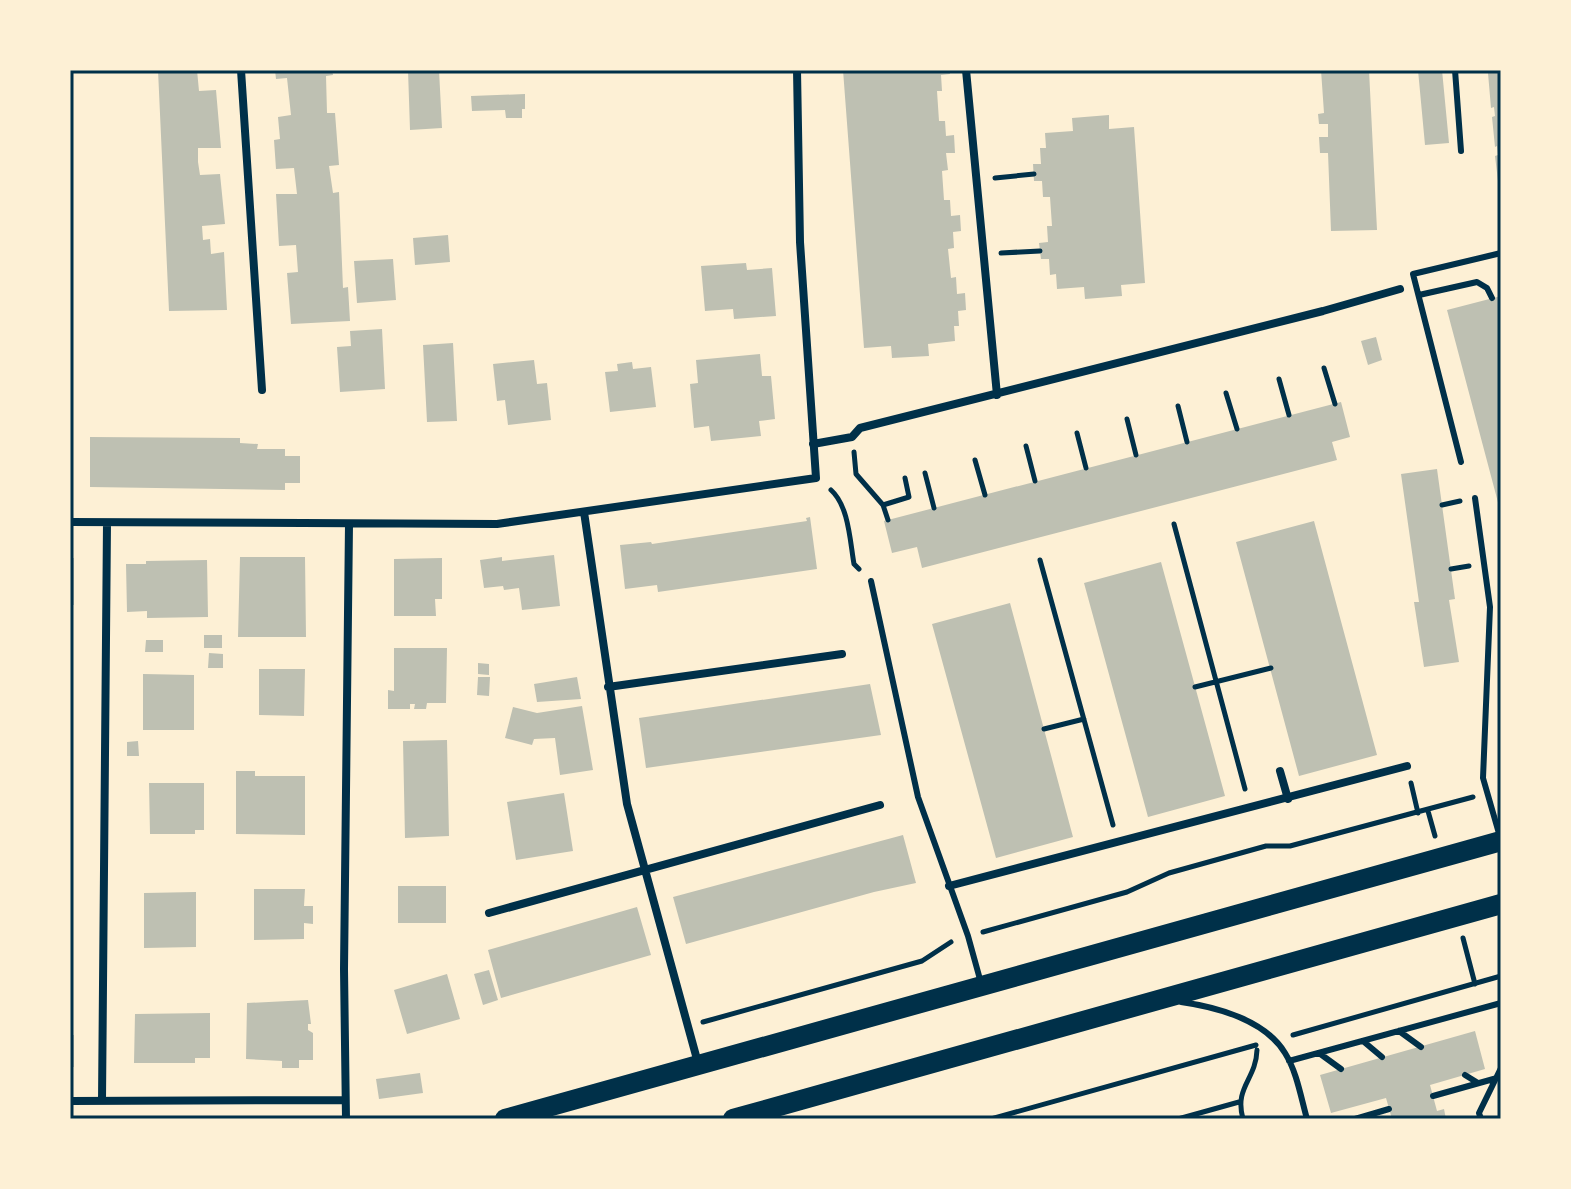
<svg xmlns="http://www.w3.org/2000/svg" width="1571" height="1189" viewBox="0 0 1571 1189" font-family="'Fira Sans Condensed',sans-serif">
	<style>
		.building { fill: #bec0b2 }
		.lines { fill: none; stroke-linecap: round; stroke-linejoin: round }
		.path { stroke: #003049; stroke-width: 5 }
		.service { stroke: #003049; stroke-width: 6 }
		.minor { stroke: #003049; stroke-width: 8 }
		.primary { stroke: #003049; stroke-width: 20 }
		.neatline { fill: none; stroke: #003049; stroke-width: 3 }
	</style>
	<rect width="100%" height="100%" fill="#fdf0d5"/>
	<path class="building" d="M 158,70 L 197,70 L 199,91 L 216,90 L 221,148 L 198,148 L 198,162 L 200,175 L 220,174 L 225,224 L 202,226 L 203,240 L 210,239 L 211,254 L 224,252 L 227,310 L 169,311 Z
		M 275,70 L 332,70 L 333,75 L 326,76 L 327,113 L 335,113 L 339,165 L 329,166 L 333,193 L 339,192 L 343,288 L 348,287 L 350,321 L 291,324 L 287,273 L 298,272 L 296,245 L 279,246 L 276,194 L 297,194 L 294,168 L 276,169 L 274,140 L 280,139 L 278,117 L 291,115 L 287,78 L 276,79 Z
		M 408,70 L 439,70 L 442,128 L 410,130 Z
		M 843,70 L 949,70 L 950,74 L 941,75 L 942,91 L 937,91 L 939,121 L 945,121 L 946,136 L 954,135 L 955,153 L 946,153 L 948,170 L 942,171 L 944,200 L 950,200 L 951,216 L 960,215 L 961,231 L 953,232 L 954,248 L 948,249 L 951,278 L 956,277 L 957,294 L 965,293 L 966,310 L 958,311 L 959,326 L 954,326 L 955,341 L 928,344 L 929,356 L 892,358 L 891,346 L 864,348 Z
		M 1321,70 L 1369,70 L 1377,230 L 1331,231 L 1328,153 L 1320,153 L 1319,137 L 1328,137 L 1328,124 L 1319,124 L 1318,114 L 1324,113 Z
		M 1418,70 L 1442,70 L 1449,143 L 1425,145 Z
		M 1491,70 L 1501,70 L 1501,180 L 1498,181 L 1495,156 L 1498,155 L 1497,146 L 1495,147 L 1492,117 L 1495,116 L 1494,107 L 1491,108 L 1488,73 L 1491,73 Z
		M 525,94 L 525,109 L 522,109 L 522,118 L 506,118 L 505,110 L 472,111 L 471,96 Z
		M 1109,115 L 1109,129 L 1134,127 L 1145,283 L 1121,285 L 1122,296 L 1085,299 L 1084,287 L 1057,289 L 1056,274 L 1050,275 L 1049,259 L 1041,259 L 1039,243 L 1048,242 L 1047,226 L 1052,226 L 1050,197 L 1043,197 L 1042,181 L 1034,181 L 1033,164 L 1041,164 L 1040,148 L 1046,148 L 1045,133 L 1073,131 L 1072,118 Z
		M 448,235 L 450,262 L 415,265 L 413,238 Z
		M 393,259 L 396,300 L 357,303 L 354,261 Z
		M 746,263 L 747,270 L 772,268 L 776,316 L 734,319 L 733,309 L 705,311 L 701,266 Z
		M 1501,296 L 1501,510 L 1500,510 L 1447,310 Z
		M 382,329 L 385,389 L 340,392 L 337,347 L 351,346 L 350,331 Z
		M 1376,337 L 1382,360 L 1368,365 L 1361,341 Z
		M 453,343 L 457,421 L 427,422 L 423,345 Z
		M 760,354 L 762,376 L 771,376 L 775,419 L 759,421 L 761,436 L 711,441 L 709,426 L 694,428 L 690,384 L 698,383 L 696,360 Z
		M 534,360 L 537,384 L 547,383 L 551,420 L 508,425 L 505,400 L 497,401 L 493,364 Z
		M 632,362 L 633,369 L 651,367 L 656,407 L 610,412 L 605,372 L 618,371 L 617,364 Z
		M 1341,402 L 1350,437 L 1332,442 L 1337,460 L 922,568 L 917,547 L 892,553 L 884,521 Z
		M 90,437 L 240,438 L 240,443 L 258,444 L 257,449 L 285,449 L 285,456 L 300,456 L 300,483 L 285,483 L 285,490 L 90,487 Z
		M 1437,469 L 1455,599 L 1449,600 L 1459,662 L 1424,667 L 1414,602 L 1419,602 L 1401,474 Z
		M 810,517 L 817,569 L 658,592 L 657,585 L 625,589 L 620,545 L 651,542 L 652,544 L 807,521 L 806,518 Z
		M 1314,521 L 1377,755 L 1299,776 L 1236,542 Z
		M 554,555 L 560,606 L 522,610 L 519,588 L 504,590 L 503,586 L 484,588 L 480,560 L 502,557 L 502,561 Z
		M 240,557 L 305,557 L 306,637 L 238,637 Z
		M 70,558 L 74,558 L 74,605 L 70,605 Z
		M 442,558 L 442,599 L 435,599 L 436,616 L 394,616 L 394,559 Z
		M 207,560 L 208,617 L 147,618 L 147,611 L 127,612 L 126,564 L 146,564 L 146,561 Z
		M 1161,562 L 1225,796 L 1148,817 L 1084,583 Z
		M 1010,603 L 1073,837 L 996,858 L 932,624 Z
		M 204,635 L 222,635 L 222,648 L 204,648 Z
		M 146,640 L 163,640 L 163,652 L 145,652 Z
		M 394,648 L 447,648 L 446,703 L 427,703 L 426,709 L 414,709 L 415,704 L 410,704 L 410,709 L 388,709 L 388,690 L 394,691 Z
		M 209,653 L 223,654 L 223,668 L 208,668 Z
		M 478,663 L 489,664 L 489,675 L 478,674 Z
		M 259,669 L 305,669 L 304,716 L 259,715 Z
		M 143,674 L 194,675 L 194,730 L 143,730 Z
		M 478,677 L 490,677 L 489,696 L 477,695 Z
		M 577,677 L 581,699 L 537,702 L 534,684 Z
		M 870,684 L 881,735 L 646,768 L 639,718 Z
		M 582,706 L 593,770 L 560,775 L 555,738 L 534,739 L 532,745 L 505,738 L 513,707 L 537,713 Z
		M 447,740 L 449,836 L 405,838 L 403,741 Z
		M 138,741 L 139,756 L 127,756 L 127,742 Z
		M 236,771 L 255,771 L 255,776 L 305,776 L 305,835 L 236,834 Z
		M 149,783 L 204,783 L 204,830 L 195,830 L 195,834 L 150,834 Z
		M 564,793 L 573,851 L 516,860 L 507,802 Z
		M 903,835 L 916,883 L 874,892 L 686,944 L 673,897 Z
		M 398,886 L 446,886 L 446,923 L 398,923 Z
		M 254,889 L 305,889 L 304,906 L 313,906 L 313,924 L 304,923 L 304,939 L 254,940 Z
		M 196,892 L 196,947 L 144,948 L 144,893 Z
		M 637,907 L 651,955 L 501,998 L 488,950 Z
		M 489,970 L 498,1000 L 483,1005 L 474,974 Z
		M 447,974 L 460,1019 L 407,1034 L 394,990 Z
		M 308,1000 L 311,1024 L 308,1024 L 308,1030 L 313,1033 L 313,1060 L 299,1060 L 299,1068 L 282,1068 L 282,1061 L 246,1059 L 247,1003 Z
		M 210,1013 L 210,1058 L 195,1058 L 195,1063 L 134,1063 L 135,1014 Z
		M 1475,1031 L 1485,1069 L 1430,1085 L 1437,1111 L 1444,1109 L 1446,1119 L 1392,1119 L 1386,1098 L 1331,1113 L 1320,1075 Z
		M 70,1035 L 74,1035 L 74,1067 L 70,1067 Z
		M 420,1073 L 423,1093 L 379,1099 L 376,1079 Z"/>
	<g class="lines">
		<path class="path" d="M 995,178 L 1034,174
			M 1001,253 L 1040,251
			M 1324,368 L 1335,404
			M 1279,379 L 1289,415
			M 1226,393 L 1237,429
			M 1178,406 L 1187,442
			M 1127,419 L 1136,455
			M 1077,433 L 1086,468
			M 1026,446 L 1035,481
			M 854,452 L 856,474 L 883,505
			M 975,460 L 985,495
			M 925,473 L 934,508
			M 831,490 C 849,506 850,542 854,564 L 859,569
			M 1442,505 L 1460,501
			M 888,520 L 883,505 L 909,497 L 905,478
			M 1174,524 L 1245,789
			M 1040,560 L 1113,825
			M 1451,569 L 1469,566
			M 1195,687 L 1271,668
			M 1044,729 L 1084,719
			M 1411,783 L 1418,813
			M 1428,811 L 1435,836
			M 983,932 L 1127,892 L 1169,873 L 1266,846 L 1290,846 L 1473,797
			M 1463,938 L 1475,984
			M 703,1022 L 922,961 L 951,942
			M 1293,1035 L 1501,976
			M 991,1119 L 1256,1045
			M 1178,1119 L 1239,1102
			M 1243,1119 C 1234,1087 1256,1080 1257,1050"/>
		<path class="service" d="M 1455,70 L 1461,151
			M 1419,295 L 1477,282 L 1487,288 L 1492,298
			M 1461,462 L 1413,274 L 1501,253
			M 1475,498 L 1490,607 L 1483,778 L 1500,837
			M 871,581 L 918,797 L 968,936 L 981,983
			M 1181,1002 C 1217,1007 1265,1020 1285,1053 C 1297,1072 1301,1098 1307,1119
			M 1399,1031 L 1421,1047
			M 1363,1041 L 1382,1057
			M 1319,1053 L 1341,1069
			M 1289,1061 L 1501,1003
			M 1465,1075 L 1478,1083
			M 1433,1096 L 1497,1078
			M 1355,1119 L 1389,1109
			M 1481,1119 L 1479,1113 L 1501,1068"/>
		<path class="minor" d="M 241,70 L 262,390
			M 966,70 L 997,395
			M 813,444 L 852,437 L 860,428 L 1323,311 L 1400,289
			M 584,512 L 627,804 L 698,1063
			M 70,522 L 497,524 L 816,478 L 800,242 L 797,70
			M 608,687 L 842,654
			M 1280,771 L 1288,799
			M 949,886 L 1407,766
			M 489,913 L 880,805
			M 70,1101 L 345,1100
			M 102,1101 L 107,523
			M 346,1119 L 344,969 L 349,524"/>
		<path class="primary" d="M 505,1119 L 1501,841
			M 733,1119 L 1501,904"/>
	</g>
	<rect width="1571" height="1189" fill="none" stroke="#fdf0d5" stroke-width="144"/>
	<rect x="72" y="72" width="1427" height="1045" class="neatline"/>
</svg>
